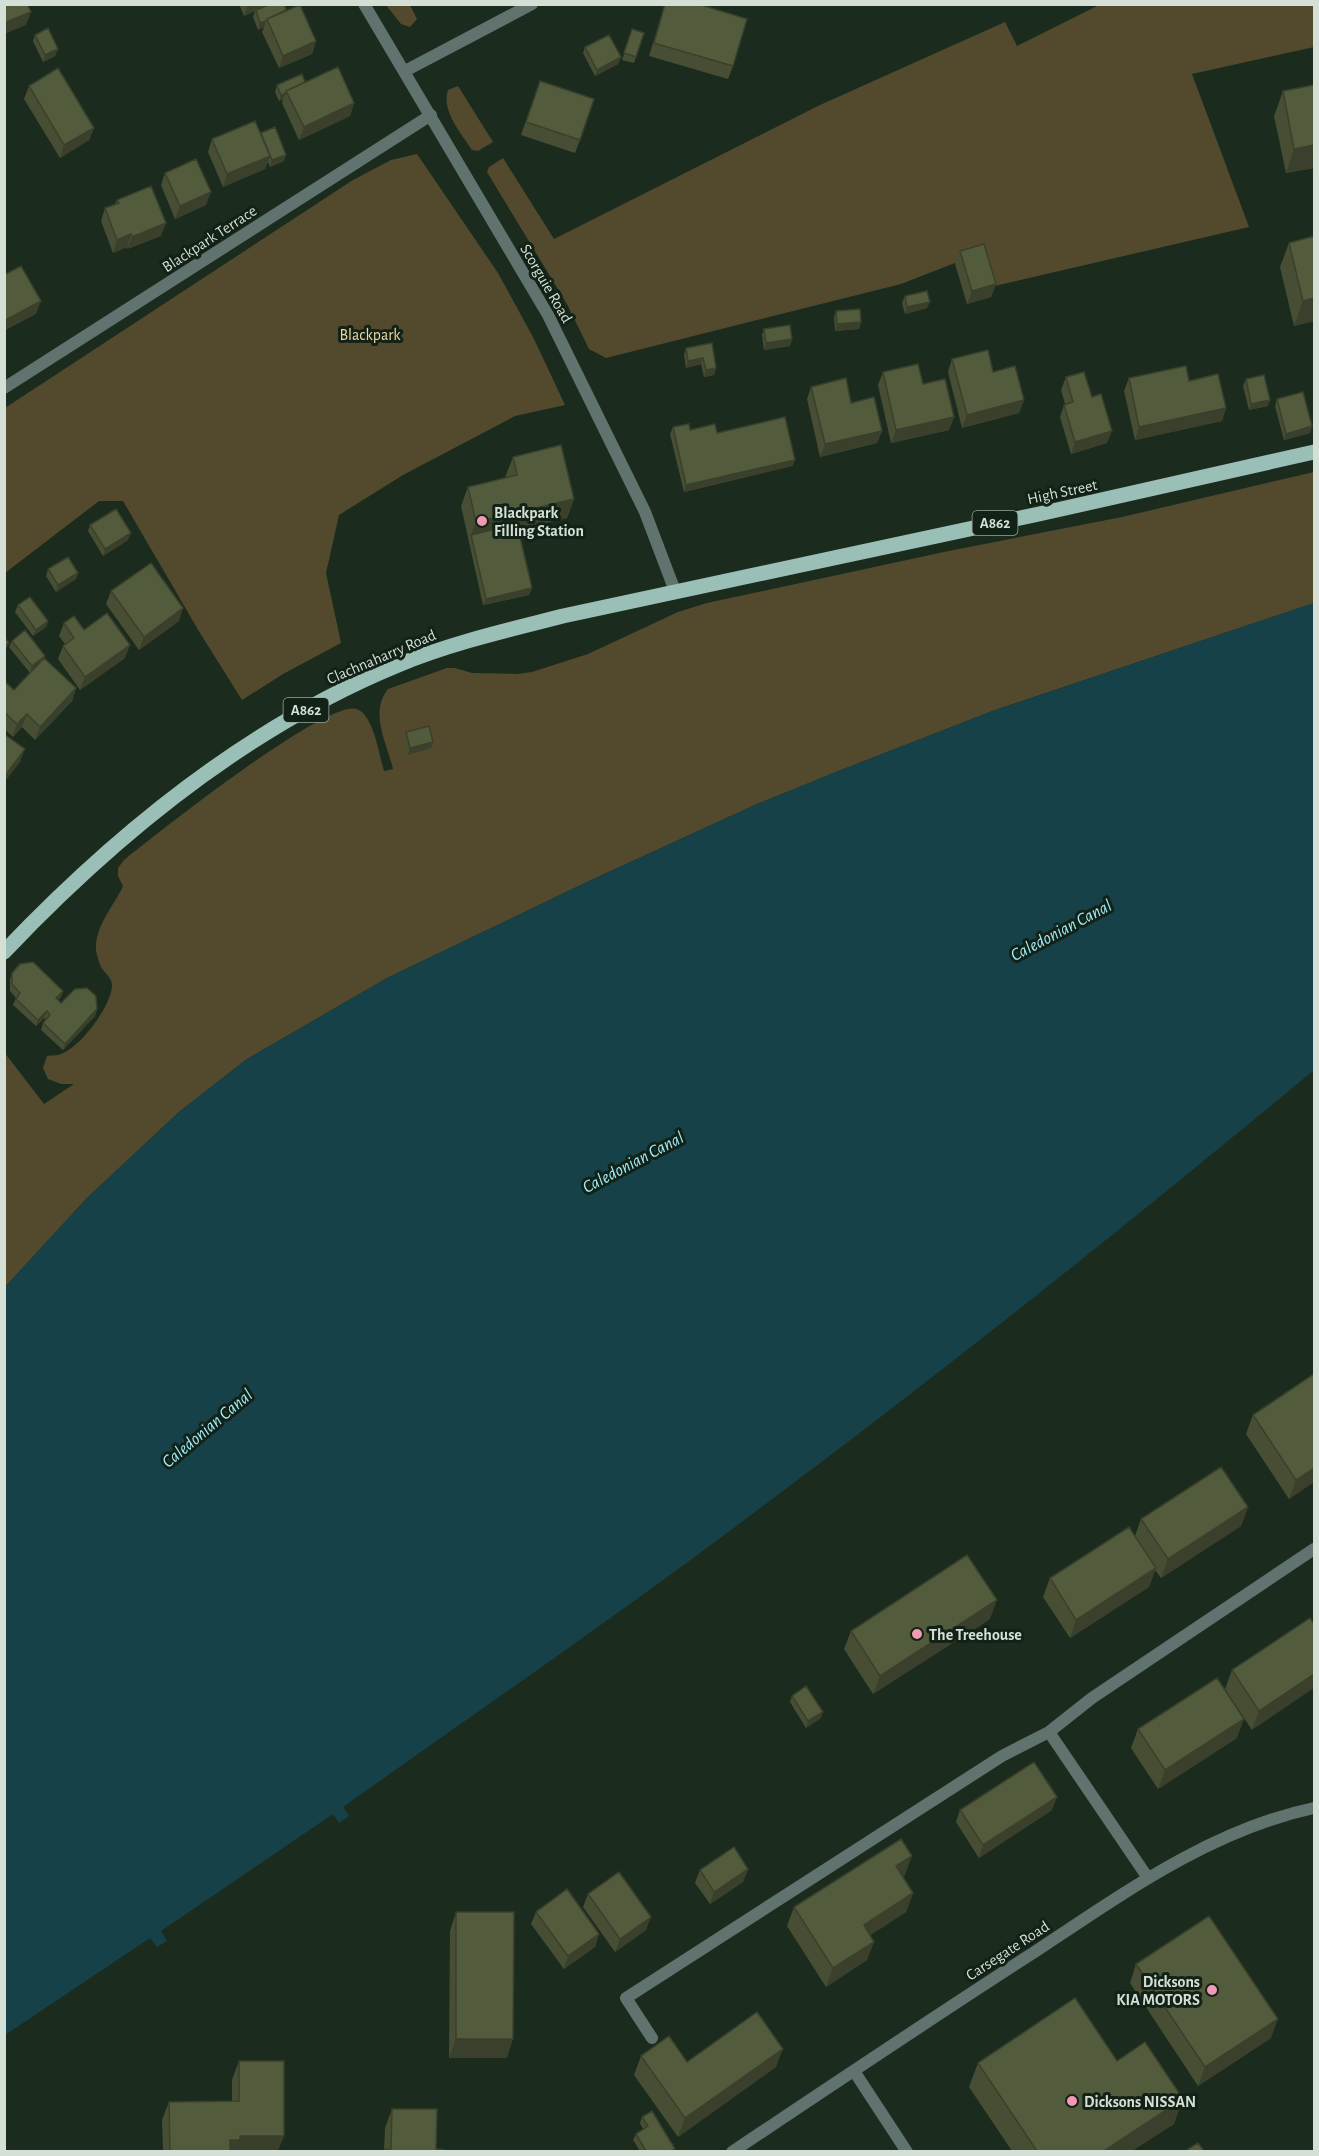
<svg xmlns="http://www.w3.org/2000/svg" width="1319" height="2156" viewBox="0 0 1319 2156" font-family="'Alegreya Sans',sans-serif">
	<style>
		.green { fill: #534a2e }
		.water { fill: #174149 }
		.lines { fill: none; stroke-linecap: round; stroke-linejoin: round }
		.minor { stroke: #61736f; stroke-width: 12 }
		.tertiary { stroke: #61736f; stroke-width: 12 }
		.primary { stroke: #9abfb7; stroke-width: 15 }
		.wall { fill: #474e34 }
		.shaded-wall { fill: #3a402b }
		.building { fill: #535b3d; stroke: #3a402b; stroke-width: 1.5 }
		.poi-dot { fill: #f19ab2; stroke: #122216; stroke-width: 2 }
		.labels { text-anchor: middle; stroke-width: 6; stroke-linejoin: round; paint-order: stroke }
		.shield { fill: #122216; stroke: #9aa69c; stroke-width: 1.5 }
		.shield-label { font-size: 15px; font-weight: bold; fill: #d4dfd6 }
		.street-label { font-size: 16px; fill: #d4dfd6; stroke: #122216 }
		.park-label { font-size: 16px; fill: #eed99f; stroke: #122216 }
		.poi-label { font-size: 16px; font-weight: bold; fill: #d4dfd6; stroke: #122216; text-anchor: start }
		.water-label { font-size: 18px; font-style: italic; fill: #a0edfb; stroke: #122216 }
	</style>
	<rect width="100%" height="100%" fill="#1b2c1f"/>
	<path class="green" d="M 386,5 L 410,5 L 417,19 L 410,27 L 401,24 Z
		M 1099,5 L 1314,5 L 1314,47 L 1192,74 L 1249,227 L 990,287 L 978,254 L 901,284 L 606,358 L 589,349 L 567,304 L 487,172 L 489,167 L 503,158 L 554,239 L 820,105 L 1005,22 L 1017,46 Z
		M 458,86 L 493,142 L 478,151 L 472,150 C 461,133 441,111 448,90 Z
		M 417,154 L 498,273 L 534,339 L 565,405 L 515,416 L 403,475 L 339,515 L 326,573 L 341,643 L 283,674 L 242,700 L 200,633 L 123,501 L 99,501 L 5,573 L 5,408 L 353,180 L 391,160 Z
		M 1314,472 L 1314,603 L 995,710 L 841,770 L 757,804 L 589,881 L 387,978 L 247,1059 L 179,1112 L 87,1198 L 5,1287 L 4,1052 L 44,1104 L 74,1084 L 61,1084 L 48,1079 L 43,1068 L 47,1056 C 51,1055 57,1056 61,1054 C 81,1047 111,1006 112,986 C 112,978 107,975 103,970 C 99,964 95,951 96,944 C 99,920 114,906 123,886 L 118,876 L 118,868 L 124,860 C 154,836 327,698 357,709 C 374,716 379,755 384,771 L 393,769 C 387,743 369,713 388,689 L 447,668 L 455,668 L 472,673 L 517,674 L 532,672 L 588,654 L 678,612 L 707,603 L 944,552 L 1122,517 Z"/>
	<path class="water" d="M 1314,603 L 1314,1070 C 1123,1229 927,1384 727,1533 C 601,1627 471,1716 343,1807 L 349,1816 L 339,1823 L 333,1814 L 161,1931 L 167,1941 L 157,1947 L 150,1938 L 5,2035 L 5,1287 L 87,1198 L 179,1112 L 247,1059 L 387,978 L 589,881 L 757,804 L 841,770 L 995,710 Z"/>
	<g class="lines">
		<path class="minor" d="M 405,71 L 532,4
			M 4,388 L 431,115
			M 1049,1732 L 1148,1878
			M 652,2038 L 626,1998 L 1002,1756 L 1049,1732 L 1092,1698 L 1314,1549
			M 854,2071 L 907,2152
			M 732,2152 C 832,2085 932,2018 1033,1953 C 1121,1895 1210,1830 1314,1808"/>
		<path class="tertiary" d="M 364,4 L 548,315 L 645,512 L 675,591"/>
		<path class="primary" d="M 4,952 C 116,834 247,727 398,665 C 451,643 508,630 563,616 L 1039,514 L 1314,452"/>
	</g>
	<path class="wall" d="M 239,4 L 284,4 L 286,10 L 316,41 L 312,54 L 279,68 L 262,32 L 264,27 L 258,30 L 253,17 L 255,11 L 244,16 Z
		M 665,4 L 698,4 L 733,66 L 728,79 L 649,56 Z
		M 632,29 L 644,33 L 634,63 L 622,60 Z
		M 35,35 L 58,49 L 55,56 L 43,62 L 33,41 Z
		M 585,47 L 621,57 L 618,64 L 595,76 L 583,53 Z
		M 540,81 L 580,140 L 575,153 L 521,135 Z
		M 305,82 L 354,103 L 350,116 L 299,140 L 282,103 L 283,99 L 279,101 L 275,92 L 277,85 Z
		M 29,86 L 94,128 L 89,140 L 60,158 L 24,99 Z
		M 1283,91 L 1314,168 L 1286,173 L 1274,116 Z
		M 260,134 L 284,161 L 270,167 L 268,162 L 265,169 L 223,187 L 208,152 L 212,139 Z
		M 165,173 L 206,205 L 175,219 L 161,185 Z
		M 117,200 L 161,236 L 127,249 L 127,247 L 113,253 L 101,221 L 105,208 L 115,204 Z
		M 1314,236 L 1314,321 L 1294,326 L 1280,267 L 1289,243 Z
		M 960,251 L 996,284 L 991,297 L 967,304 L 955,264 Z
		M 905,296 L 927,308 L 905,314 L 902,303 Z
		M 836,311 L 861,322 L 859,329 L 835,331 L 834,317 Z
		M 764,329 L 792,339 L 790,346 L 764,350 L 762,335 Z
		M 712,343 L 716,368 L 714,375 L 704,377 L 701,364 L 686,368 L 684,355 L 686,348 Z
		M 952,359 L 993,372 L 1024,400 L 1019,413 L 962,428 L 948,372 Z
		M 883,372 L 923,384 L 954,417 L 949,430 L 891,443 L 878,385 Z
		M 1066,377 L 1107,443 L 1071,454 L 1060,417 L 1064,405 L 1065,404 L 1061,390 Z
		M 1129,378 L 1189,381 L 1226,408 L 1222,421 L 1135,440 L 1124,391 Z
		M 1246,379 L 1268,406 L 1249,410 L 1243,386 Z
		M 811,387 L 851,403 L 882,431 L 877,443 L 820,457 L 807,399 Z
		M 1277,399 L 1312,426 L 1310,433 L 1284,440 L 1275,406 Z
		M 673,427 L 717,433 L 795,460 L 792,466 L 684,492 L 670,434 Z
		M 513,457 L 574,499 L 567,518 L 518,529 L 532,588 L 529,595 L 483,605 L 461,506 L 468,487 L 506,478 L 506,475 Z
		M 90,525 L 128,540 L 103,556 L 88,531 Z
		M 48,569 L 78,573 L 76,579 L 56,592 L 46,576 Z
		M 111,591 L 179,621 L 139,650 L 106,604 Z
		M 18,605 L 48,621 L 46,627 L 33,636 L 15,612 Z
		M 64,623 L 125,658 L 80,690 L 58,659 L 63,646 L 65,644 L 59,636 Z
		M 12,641 L 44,658 L 76,688 L 72,701 L 35,740 L 22,727 L 13,737 L 4,729 L 4,681 L 14,690 L 32,671 L 30,673 L 9,647 Z
		M 406,732 L 431,748 L 408,755 L 404,739 Z
		M 12,973 L 63,991 L 61,997 L 58,1000 L 61,1003 L 97,1009 L 95,1016 L 63,1050 L 41,1030 L 43,1023 L 46,1020 L 44,1018 L 36,1026 L 13,1005 L 16,998 L 10,991 L 10,979 Z
		M 1314,1374 L 1314,1482 L 1289,1499 L 1246,1434 L 1253,1415 Z
		M 1248,1507 L 1241,1526 L 1161,1578 L 1155,1570 L 1149,1587 L 1070,1638 L 1043,1597 L 1050,1578 L 1135,1536 L 1141,1519 Z
		M 990,1619 L 873,1694 L 844,1649 L 851,1631 Z
		M 1314,1624 L 1252,1730 L 1225,1689 L 1232,1670 Z
		M 792,1696 L 821,1718 L 806,1728 L 790,1702 Z
		M 1138,1729 L 1237,1738 L 1158,1789 L 1131,1748 Z
		M 960,1810 L 1052,1810 L 979,1858 L 956,1822 Z
		M 748,1869 L 743,1882 L 710,1904 L 695,1883 L 700,1870 Z
		M 905,1875 L 903,1876 L 913,1893 L 906,1912 L 870,1935 L 867,1960 L 826,1987 L 787,1926 L 794,1907 Z
		M 588,1894 L 646,1930 L 615,1952 L 583,1907 Z
		M 456,1912 L 507,2058 L 449,2058 L 450,1931 Z
		M 536,1912 L 599,1934 L 595,1947 L 564,1969 L 531,1924 Z
		M 1136,1964 L 1271,2038 L 1198,2086 L 1130,1983 Z
		M 641,2056 L 687,2062 L 776,2067 L 678,2137 L 634,2075 Z
		M 239,2061 L 278,2151 L 163,2151 L 162,2120 L 169,2102 L 232,2101 L 232,2080 Z
		M 1117,2061 L 1174,2124 L 1132,2151 L 1012,2151 L 969,2087 L 978,2063 Z
		M 392,2109 L 436,2149 L 445,2151 L 384,2151 L 385,2128 Z
		M 642,2117 L 675,2149 L 674,2151 L 640,2151 L 633,2140 L 636,2134 L 643,2129 L 640,2123 Z"/>
	<path class="shaded-wall" d="M 248,4 L 272,4 L 244,16 Z
		M 31,12 L 26,25 L 4,34 L 4,23 Z
		M 266,21 L 264,27 L 258,30 L 260,23 Z
		M 316,41 L 312,54 L 279,68 L 283,56 Z
		M 58,49 L 55,56 L 43,62 L 45,55 Z
		M 621,57 L 618,64 L 595,76 L 597,70 Z
		M 286,93 L 283,99 L 279,101 L 281,95 Z
		M 354,103 L 350,116 L 299,140 L 304,127 Z
		M 94,128 L 89,140 L 60,158 L 64,145 Z
		M 1314,145 L 1314,168 L 1286,173 L 1294,149 Z
		M 286,155 L 284,161 L 270,167 L 272,160 Z
		M 270,156 L 265,169 L 223,187 L 227,174 Z
		M 211,192 L 206,205 L 175,219 L 180,206 Z
		M 166,223 L 161,236 L 127,249 L 132,237 Z
		M 131,234 L 127,247 L 113,253 L 117,240 Z
		M 996,284 L 991,297 L 967,304 L 972,291 Z
		M 1314,298 L 1314,321 L 1294,326 L 1303,301 Z
		M 41,301 L 36,314 L 4,331 L 4,321 Z
		M 930,302 L 927,308 L 905,314 L 907,307 Z
		M 861,322 L 859,329 L 835,331 L 837,324 Z
		M 792,339 L 790,346 L 764,350 L 766,343 Z
		M 703,358 L 701,364 L 686,368 L 688,361 Z
		M 716,368 L 714,375 L 704,377 L 706,370 Z
		M 1024,400 L 1019,413 L 962,428 L 967,415 Z
		M 1270,400 L 1268,406 L 1249,410 L 1251,404 Z
		M 1226,408 L 1222,421 L 1135,440 L 1139,427 Z
		M 954,417 L 949,430 L 891,443 L 896,430 Z
		M 1312,426 L 1310,433 L 1284,440 L 1286,434 Z
		M 882,431 L 877,443 L 820,457 L 825,444 Z
		M 1112,431 L 1107,443 L 1071,454 L 1075,442 Z
		M 795,460 L 792,466 L 684,492 L 686,485 Z
		M 574,499 L 567,518 L 473,540 L 471,535 L 476,522 Z
		M 131,533 L 128,540 L 103,556 L 105,549 Z
		M 78,573 L 76,579 L 56,592 L 58,585 Z
		M 532,588 L 529,595 L 483,605 L 486,599 Z
		M 183,608 L 179,621 L 139,650 L 144,637 Z
		M 48,621 L 46,627 L 33,636 L 36,630 Z
		M 9,643 L 6,649 L 4,650 L 4,646 Z
		M 130,645 L 125,658 L 80,690 L 85,677 Z
		M 45,656 L 43,662 L 30,673 L 32,666 Z
		M 76,688 L 72,701 L 35,740 L 40,727 Z
		M 27,714 L 22,727 L 13,737 L 17,724 Z
		M 433,742 L 431,748 L 408,755 L 410,748 Z
		M 25,749 L 20,762 L 4,783 L 4,777 Z
		M 63,991 L 61,997 L 53,1005 L 56,998 Z
		M 97,1009 L 95,1016 L 63,1050 L 65,1044 Z
		M 47,1011 L 44,1018 L 36,1026 L 38,1020 Z
		M 1314,1468 L 1314,1482 L 1289,1499 L 1296,1480 Z
		M 1248,1507 L 1241,1526 L 1161,1578 L 1168,1559 Z
		M 1156,1568 L 1149,1587 L 1070,1638 L 1076,1620 Z
		M 997,1600 L 990,1619 L 873,1694 L 880,1676 Z
		M 1314,1674 L 1314,1688 L 1252,1730 L 1259,1711 Z
		M 823,1712 L 821,1718 L 806,1728 L 808,1721 Z
		M 1244,1719 L 1237,1738 L 1158,1789 L 1165,1770 Z
		M 1057,1797 L 1052,1810 L 979,1858 L 983,1845 Z
		M 912,1856 L 905,1875 L 889,1885 L 896,1866 Z
		M 748,1869 L 743,1882 L 710,1904 L 714,1892 Z
		M 913,1893 L 906,1912 L 857,1944 L 864,1925 Z
		M 651,1917 L 646,1930 L 615,1952 L 620,1939 Z
		M 599,1934 L 595,1947 L 564,1969 L 568,1956 Z
		M 874,1942 L 867,1960 L 826,1987 L 833,1968 Z
		M 1278,2019 L 1271,2038 L 1198,2086 L 1205,2067 Z
		M 456,2039 L 513,2039 L 507,2058 L 449,2058 Z
		M 783,2049 L 776,2067 L 678,2137 L 685,2118 Z
		M 1183,2099 L 1174,2124 L 1132,2151 L 1104,2151 Z
		M 240,2136 L 284,2136 L 278,2151 L 225,2151 L 230,2140 Z"/>
	<path class="building" d="M 4,4 L 27,4 L 31,12 L 4,23 Z
		M 271,4 L 284,4 L 286,10 L 267,19 L 266,21 L 260,23 L 256,10 Z
		M 665,4 L 698,4 L 747,19 L 733,66 L 654,43 Z
		M 300,5 L 316,41 L 283,56 L 267,19 Z
		M 48,28 L 58,49 L 45,55 L 35,35 Z
		M 632,29 L 644,33 L 636,57 L 624,53 Z
		M 609,35 L 621,57 L 597,70 L 585,47 Z
		M 338,67 L 354,103 L 304,127 L 286,91 Z
		M 58,68 L 94,128 L 64,145 L 29,86 Z
		M 302,74 L 305,82 L 286,91 L 286,93 L 281,95 L 277,85 Z
		M 540,81 L 594,99 L 580,140 L 526,122 Z
		M 1314,85 L 1314,145 L 1294,149 L 1283,91 Z
		M 255,121 L 270,156 L 227,174 L 212,139 Z
		M 275,127 L 286,155 L 272,160 L 261,133 Z
		M 196,159 L 211,192 L 180,206 L 165,173 Z
		M 151,186 L 166,223 L 132,237 L 131,234 L 117,240 L 105,208 L 119,203 L 117,200 Z
		M 1314,236 L 1314,298 L 1303,301 L 1289,243 Z
		M 984,244 L 996,284 L 972,291 L 960,251 Z
		M 21,266 L 41,301 L 4,321 L 4,275 Z
		M 927,291 L 930,302 L 907,307 L 905,296 Z
		M 860,309 L 861,322 L 837,324 L 836,311 Z
		M 790,325 L 792,339 L 766,343 L 764,329 Z
		M 712,343 L 716,368 L 706,370 L 703,358 L 688,361 L 686,348 Z
		M 988,350 L 993,372 L 1015,366 L 1024,400 L 967,415 L 952,359 Z
		M 918,364 L 923,384 L 945,379 L 954,417 L 896,430 L 883,372 Z
		M 1186,366 L 1189,381 L 1218,374 L 1226,408 L 1139,427 L 1129,378 Z
		M 1084,372 L 1092,397 L 1101,394 L 1112,431 L 1075,442 L 1064,405 L 1073,402 L 1066,377 Z
		M 1264,375 L 1270,400 L 1251,404 L 1246,379 Z
		M 846,378 L 851,403 L 874,397 L 882,431 L 825,444 L 811,387 Z
		M 1303,392 L 1312,426 L 1286,434 L 1277,399 Z
		M 785,417 L 795,460 L 686,485 L 673,427 L 689,424 L 690,430 L 715,424 L 717,433 Z
		M 561,445 L 574,499 L 476,522 L 468,487 L 517,475 L 513,457 Z
		M 116,509 L 131,533 L 105,549 L 90,525 Z
		M 517,524 L 532,588 L 486,599 L 471,535 Z
		M 68,557 L 78,573 L 58,585 L 48,569 Z
		M 151,563 L 183,608 L 144,637 L 111,591 Z
		M 30,597 L 48,621 L 36,630 L 18,605 Z
		M 107,613 L 130,645 L 85,677 L 63,646 L 74,638 L 64,623 L 74,616 L 84,630 Z
		M 25,630 L 45,656 L 32,666 L 12,641 Z
		M 4,637 L 9,643 L 4,646 Z
		M 44,658 L 76,688 L 40,727 L 27,714 L 17,724 L 4,712 L 4,681 L 14,690 Z
		M 429,726 L 433,742 L 410,748 L 406,732 Z
		M 4,734 L 25,749 L 4,777 Z
		M 33,962 L 63,991 L 56,998 L 61,1003 L 75,989 L 87,988 L 96,996 L 97,1009 L 65,1044 L 43,1023 L 50,1015 L 47,1011 L 38,1020 L 16,999 L 20,993 L 12,984 L 12,973 L 20,964 Z
		M 1314,1374 L 1314,1468 L 1296,1480 L 1253,1415 Z
		M 1221,1467 L 1248,1507 L 1168,1559 L 1141,1519 Z
		M 1129,1527 L 1156,1568 L 1076,1620 L 1050,1578 Z
		M 967,1555 L 997,1600 L 880,1676 L 851,1631 Z
		M 1310,1618 L 1314,1624 L 1314,1674 L 1259,1711 L 1232,1670 Z
		M 1217,1678 L 1244,1719 L 1165,1770 L 1138,1729 Z
		M 806,1686 L 823,1712 L 808,1721 L 792,1696 Z
		M 1034,1762 L 1057,1797 L 983,1845 L 960,1810 Z
		M 901,1839 L 912,1856 L 896,1866 L 913,1893 L 864,1925 L 874,1942 L 833,1968 L 794,1907 Z
		M 734,1847 L 748,1869 L 714,1892 L 700,1870 Z
		M 619,1872 L 651,1917 L 620,1939 L 588,1894 Z
		M 567,1889 L 599,1934 L 568,1956 L 536,1912 Z
		M 456,1912 L 514,1912 L 513,2039 L 456,2039 Z
		M 1209,1916 L 1278,2019 L 1205,2067 L 1136,1964 Z
		M 1075,1998 L 1117,2061 L 1145,2042 L 1183,2099 L 1104,2151 L 1037,2151 L 978,2063 Z
		M 757,2012 L 783,2049 L 685,2118 L 641,2056 L 669,2036 L 687,2062 Z
		M 239,2061 L 284,2061 L 284,2136 L 240,2136 L 240,2140 L 230,2140 L 230,2151 L 170,2151 L 169,2102 L 239,2101 Z
		M 392,2109 L 437,2109 L 436,2149 L 445,2150 L 445,2151 L 385,2151 L 385,2149 L 391,2149 Z
		M 652,2111 L 675,2149 L 671,2151 L 646,2151 L 636,2134 L 648,2126 L 642,2117 Z
		M 1198,2143 L 1204,2151 L 1185,2151 Z"/>
	<g class="poi-dot">
		<circle cx="482" cy="521" r="6"/>
		<circle cx="917" cy="1634" r="6"/>
		<circle cx="1212" cy="1990" r="6"/>
		<circle cx="1072" cy="2101" r="6"/>
	</g>
	<g class="labels">
		<g class="shield">
			<rect x="972.5" y="511" width="45" height="24" rx="4.5"/>
			<rect x="283.5" y="698" width="45" height="24" rx="4.5"/>
		</g>
		<g class="shield-label">
			<text x="995" y="528">A862</text>
			<text x="306" y="715">A862</text>
		</g>
		<g class="street-label">
			<text transform="translate(209 238) rotate(-33)" y="6">Blackpark Terrace</text>
			<text transform="translate(547 283) rotate(60)" y="6">Scorguie Road</text>
			<text transform="translate(1062 491) rotate(-12)" y="6">High Street</text>
			<text transform="translate(381 656) rotate(-23)" y="6">Clachnaharry Road</text>
			<text transform="translate(1007 1950) rotate(-33)" y="6">Carsegate Road</text>
		</g>
		<g class="park-label">
			<text x="370" y="340">Blackpark</text>
		</g>
		<g class="poi-label">
			<text x="494" y="518">Blackpark<tspan x="494" dy="18">Filling Station</tspan></text>
			<text x="929" y="1640">The Treehouse</text>
			<text x="1200" y="1987" text-anchor="end">Dicksons<tspan x="1200" dy="18">KIA MOTORS</tspan></text>
			<text x="1084" y="2107">Dicksons NISSAN</text>
		</g>
		<g class="water-label">
			<text transform="translate(1061 930) rotate(-28)" y="6">Caledonian Canal</text>
			<text transform="translate(633 1162) rotate(-28)" y="6">Caledonian Canal</text>
			<text transform="translate(207 1428) rotate(-40)" y="6">Caledonian Canal</text>
		</g>
	</g>
	<rect width="1319" height="2156" fill="none" stroke="#d4dfd6" stroke-width="12"/>
</svg>
